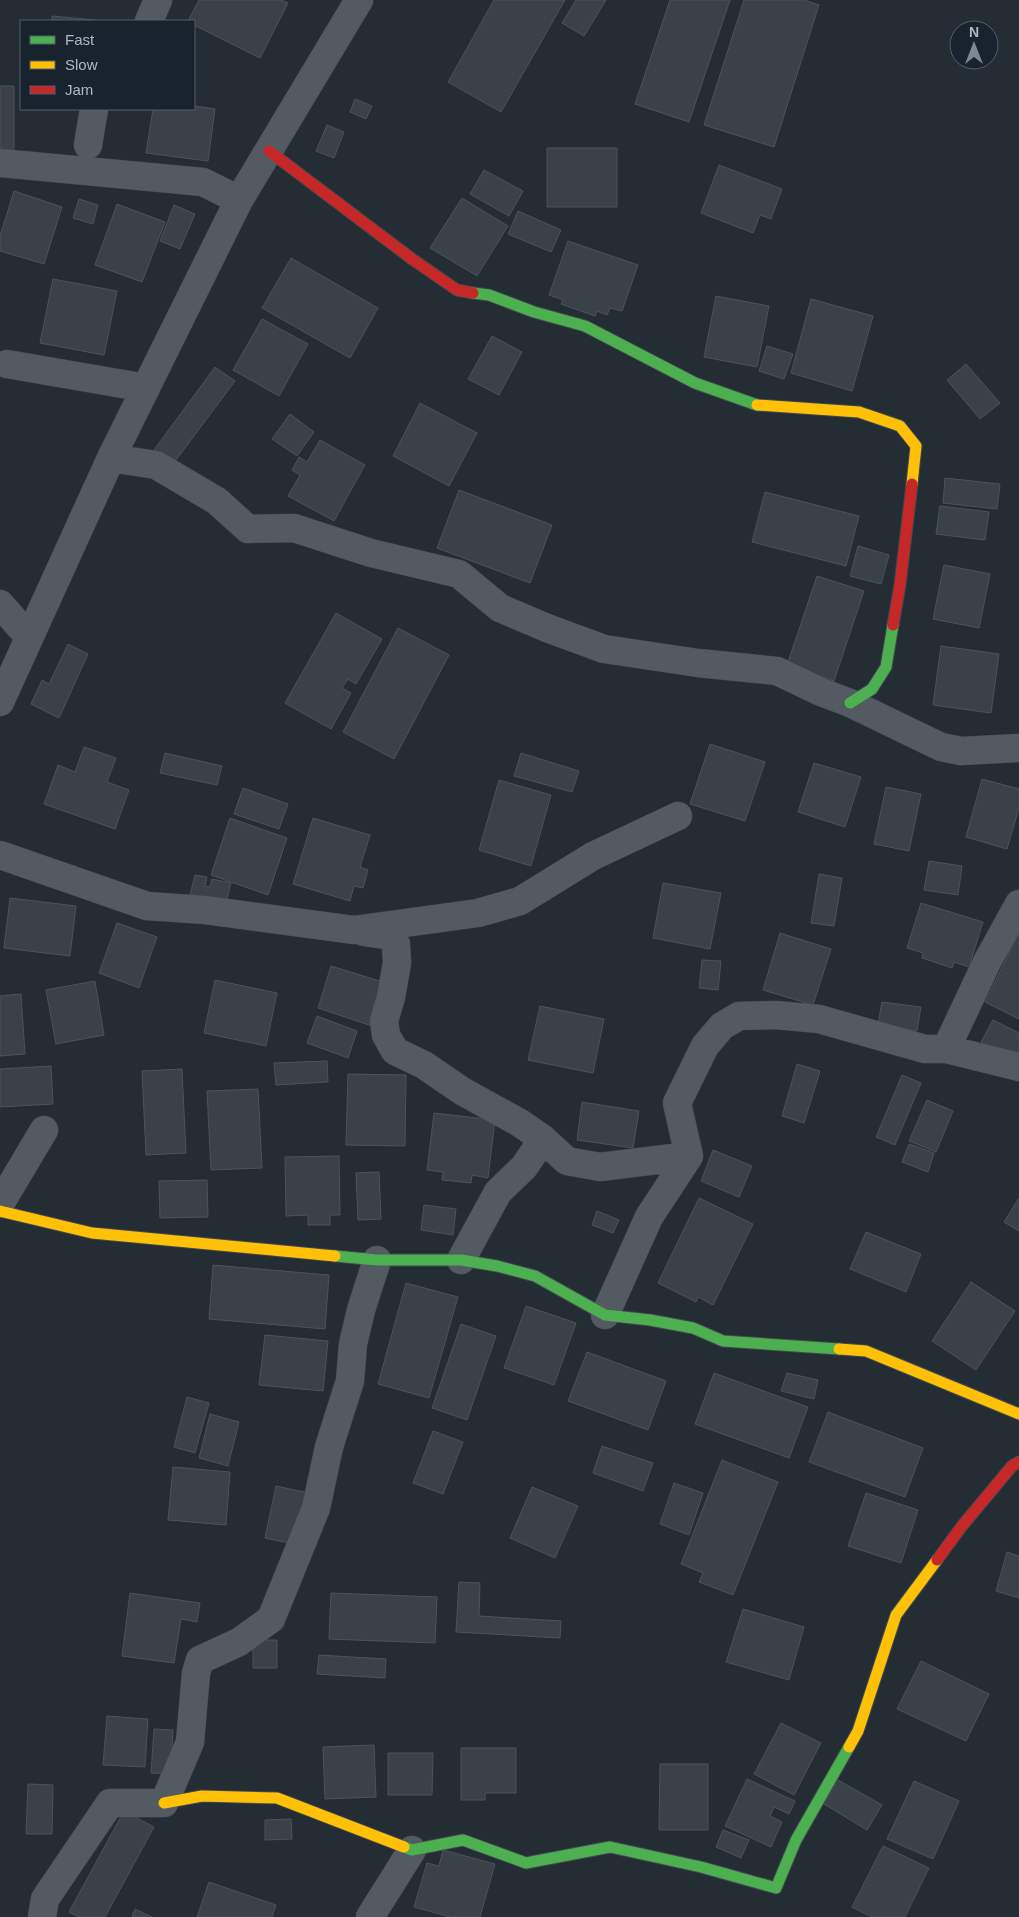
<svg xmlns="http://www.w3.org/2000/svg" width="1019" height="1917" viewBox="0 0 1019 1917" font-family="Arial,sans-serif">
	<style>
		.building { fill: #3a4147; stroke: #4b545c }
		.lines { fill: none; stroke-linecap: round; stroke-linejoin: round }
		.street-casing { stroke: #42484e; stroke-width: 29 }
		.fast-casing { stroke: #42484e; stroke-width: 13 }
		.slow-casing { stroke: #42484e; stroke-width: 13 }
		.jam-casing { stroke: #42484e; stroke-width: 13 }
		.street { stroke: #545a62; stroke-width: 28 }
		.fast { stroke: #4caf50; stroke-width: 11 }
		.slow { stroke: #ffc107; stroke-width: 11 }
		.jam { stroke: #c62828; stroke-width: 11 }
	</style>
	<rect width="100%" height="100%" fill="#242c34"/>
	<path class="building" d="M 199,0 L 281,0 L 288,3 L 260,58 L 194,25 L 194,21 L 188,21 Z
		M 494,0 L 565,0 L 501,112 L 448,82 Z
		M 576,0 L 606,0 L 584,36 L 562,23 Z
		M 670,0 L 730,0 L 689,122 L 635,104 Z
		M 744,0 L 804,0 L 819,5 L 774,147 L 704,125 Z
		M 52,16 L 95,20 L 95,21 L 52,21 Z
		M 0,86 L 14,86 L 14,159 L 0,159 Z
		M 355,99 L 372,106 L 366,119 L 350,112 Z
		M 194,106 L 215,109 L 208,161 L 146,153 L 153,109 L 194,109 Z
		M 327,125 L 344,132 L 334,158 L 316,151 Z
		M 547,148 L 617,148 L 617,207 L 547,207 Z
		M 719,165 L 782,189 L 771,219 L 760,215 L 753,233 L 701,213 Z
		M 484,170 L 523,191 L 509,216 L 470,194 Z
		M 14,191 L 62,207 L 44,264 L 0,251 L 0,236 Z
		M 462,198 L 508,226 L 477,276 L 430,248 Z
		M 79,199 L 98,205 L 93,224 L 73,218 Z
		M 117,204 L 165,222 L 142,282 L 95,265 Z
		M 174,205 L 195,214 L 180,249 L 160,241 Z
		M 518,211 L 561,230 L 551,252 L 508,234 Z
		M 568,241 L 638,265 L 622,311 L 610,308 L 607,315 L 597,311 L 595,316 L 561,304 L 563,300 L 549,295 Z
		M 291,258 L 378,308 L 350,358 L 262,308 Z
		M 53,279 L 117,291 L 104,355 L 40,343 Z
		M 716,296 L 769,306 L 757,367 L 704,357 Z
		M 811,299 L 873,316 L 852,391 L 791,373 Z
		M 262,319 L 308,344 L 279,396 L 233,370 Z
		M 492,336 L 522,352 L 499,395 L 468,379 Z
		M 767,346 L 793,354 L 784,379 L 759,371 Z
		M 966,364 L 1000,403 L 980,419 L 947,380 Z
		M 215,367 L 235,381 L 173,464 L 154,450 Z
		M 420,403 L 477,433 L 449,486 L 393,456 Z
		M 290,414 L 314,432 L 297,456 L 272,439 Z
		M 320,440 L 365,465 L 334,521 L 288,496 L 300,475 L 292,470 L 299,457 L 307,462 Z
		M 945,478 L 1000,484 L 997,509 L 943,503 Z
		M 459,490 L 552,525 L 530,583 L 437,548 Z
		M 765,492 L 859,516 L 846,566 L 752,542 Z
		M 940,506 L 989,512 L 985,540 L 936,534 Z
		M 858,546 L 889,555 L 881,584 L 850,576 Z
		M 944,565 L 990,574 L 979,628 L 933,619 Z
		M 817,576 L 864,591 L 834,681 L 787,665 Z
		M 336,613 L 382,639 L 356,684 L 348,679 L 342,688 L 351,693 L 331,729 L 285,703 Z
		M 398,628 L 449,655 L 394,759 L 343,732 Z
		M 68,644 L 88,654 L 59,718 L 31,704 L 42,680 L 49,684 Z
		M 941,646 L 999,654 L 991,713 L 933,705 Z
		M 710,744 L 765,762 L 745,821 L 690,804 Z
		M 84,747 L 116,758 L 107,782 L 129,790 L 115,829 L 44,804 L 58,765 L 75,772 Z
		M 165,753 L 222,766 L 217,785 L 160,773 Z
		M 521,753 L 579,771 L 572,792 L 514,776 Z
		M 814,763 L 861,777 L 845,827 L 798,812 Z
		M 982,779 L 1019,789 L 1019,808 L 1007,849 L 966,837 Z
		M 499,780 L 551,795 L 531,866 L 479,850 Z
		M 886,787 L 921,794 L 909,851 L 874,844 Z
		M 243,788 L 288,804 L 279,829 L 234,814 Z
		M 230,818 L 287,838 L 268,895 L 211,875 Z
		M 313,818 L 370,835 L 360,867 L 368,870 L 363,888 L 354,886 L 350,901 L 293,884 Z
		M 929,861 L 962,866 L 958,895 L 924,890 Z
		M 819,874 L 842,878 L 834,926 L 811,923 Z
		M 195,875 L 207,877 L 205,886 L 210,887 L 212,879 L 231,883 L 226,903 L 190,895 Z
		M 663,883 L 721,893 L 710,949 L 653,938 Z
		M 10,898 L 76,906 L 70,956 L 4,948 Z
		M 921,903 L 983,922 L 969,967 L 954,962 L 952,968 L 922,958 L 923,953 L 907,948 Z
		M 117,923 L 157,937 L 139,988 L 99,973 Z
		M 780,933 L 831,949 L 813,1005 L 763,990 Z
		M 1019,933 L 1019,1019 L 985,1002 Z
		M 702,960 L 721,961 L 718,990 L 699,988 Z
		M 331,966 L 386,983 L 372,1026 L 318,1008 Z
		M 215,980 L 277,993 L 266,1046 L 204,1033 Z
		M 95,981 L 104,1035 L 56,1044 L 46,990 Z
		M 21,994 L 25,1054 L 0,1056 L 0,996 Z
		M 882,1002 L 921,1007 L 917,1031 L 878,1024 Z
		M 540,1006 L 604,1019 L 593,1073 L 528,1060 Z
		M 317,1016 L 357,1031 L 348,1058 L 307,1043 Z
		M 993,1020 L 1019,1033 L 1019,1053 L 1016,1060 L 981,1042 Z
		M 327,1061 L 328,1082 L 276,1085 L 274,1063 Z
		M 797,1064 L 820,1071 L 804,1123 L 782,1116 Z
		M 51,1066 L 53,1104 L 0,1107 L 0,1069 Z
		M 182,1069 L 186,1153 L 146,1155 L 142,1071 Z
		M 348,1074 L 406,1075 L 405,1146 L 346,1145 Z
		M 902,1075 L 921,1083 L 895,1145 L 876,1137 Z
		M 258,1089 L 262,1168 L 211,1170 L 207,1091 Z
		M 927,1100 L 953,1111 L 936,1152 L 909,1141 Z
		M 582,1102 L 639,1111 L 633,1148 L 577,1140 Z
		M 434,1113 L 495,1120 L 488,1178 L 472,1175 L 471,1183 L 442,1180 L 443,1172 L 427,1170 Z
		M 909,1144 L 934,1153 L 928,1172 L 902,1162 Z
		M 713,1150 L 752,1166 L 739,1197 L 701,1181 Z
		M 339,1156 L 340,1215 L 330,1215 L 330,1225 L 308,1225 L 308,1215 L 286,1216 L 285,1157 Z
		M 379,1172 L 381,1219 L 358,1220 L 356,1173 Z
		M 207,1180 L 208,1217 L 160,1218 L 159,1181 Z
		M 699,1198 L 753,1224 L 713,1305 L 698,1297 L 696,1302 L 658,1283 Z
		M 1019,1198 L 1019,1231 L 1004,1222 Z
		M 424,1205 L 456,1209 L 453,1235 L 421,1230 Z
		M 597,1211 L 619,1220 L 613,1233 L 592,1225 Z
		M 866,1232 L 921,1254 L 906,1292 L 850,1269 Z
		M 213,1265 L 329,1275 L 325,1329 L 209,1319 Z
		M 971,1282 L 1015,1311 L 976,1370 L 932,1341 Z
		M 406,1283 L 458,1297 L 429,1398 L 378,1384 Z
		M 526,1306 L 576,1323 L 554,1385 L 504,1368 Z
		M 461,1324 L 496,1336 L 467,1420 L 432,1408 Z
		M 265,1335 L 328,1341 L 323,1391 L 259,1385 Z
		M 587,1352 L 666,1381 L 648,1430 L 568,1401 Z
		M 714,1373 L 808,1407 L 789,1458 L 695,1424 Z
		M 787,1373 L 818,1380 L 814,1399 L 781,1391 Z
		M 187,1397 L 209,1403 L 195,1453 L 174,1447 Z
		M 828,1412 L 923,1448 L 905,1497 L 809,1462 Z
		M 210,1414 L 239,1422 L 228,1466 L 199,1458 Z
		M 433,1431 L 463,1442 L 443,1494 L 413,1483 Z
		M 602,1446 L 653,1463 L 643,1491 L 593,1473 Z
		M 722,1460 L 778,1482 L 733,1595 L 699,1582 L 703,1573 L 681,1564 Z
		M 173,1467 L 230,1472 L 226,1525 L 168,1520 Z
		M 674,1483 L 703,1493 L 689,1535 L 660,1524 Z
		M 276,1486 L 309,1493 L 298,1545 L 265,1538 Z
		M 532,1487 L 578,1506 L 555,1558 L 510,1538 Z
		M 866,1493 L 918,1510 L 901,1563 L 848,1546 Z
		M 1007,1552 L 1019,1556 L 1019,1598 L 996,1591 Z
		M 459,1582 L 480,1583 L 479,1616 L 561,1621 L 560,1638 L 456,1632 Z
		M 130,1593 L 200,1603 L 197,1622 L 181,1619 L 174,1663 L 122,1656 Z
		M 331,1593 L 437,1597 L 435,1643 L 329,1639 Z
		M 743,1609 L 804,1627 L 789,1680 L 726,1662 Z
		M 253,1640 L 277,1640 L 277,1668 L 253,1668 Z
		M 319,1655 L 386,1659 L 385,1678 L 317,1674 Z
		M 921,1661 L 989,1694 L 966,1741 L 897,1709 Z
		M 107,1716 L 148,1719 L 145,1767 L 103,1765 Z
		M 781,1723 L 821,1743 L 794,1795 L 754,1774 Z
		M 154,1729 L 173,1730 L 170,1774 L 151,1773 Z
		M 374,1745 L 376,1797 L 325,1799 L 323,1747 Z
		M 461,1748 L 516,1748 L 516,1793 L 485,1793 L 485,1800 L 461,1800 Z
		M 388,1753 L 433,1753 L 432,1795 L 388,1795 Z
		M 660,1764 L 708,1764 L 708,1830 L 659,1830 Z
		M 747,1779 L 795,1801 L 789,1814 L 774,1807 L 770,1816 L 782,1822 L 771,1847 L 725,1826 Z
		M 838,1780 L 882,1805 L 867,1830 L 824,1804 Z
		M 914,1781 L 959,1801 L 933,1859 L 887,1839 Z
		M 28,1784 L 53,1785 L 52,1834 L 26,1834 Z
		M 124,1811 L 154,1827 L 105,1917 L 79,1917 L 69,1912 Z
		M 291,1819 L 292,1839 L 265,1840 L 265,1820 Z
		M 723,1830 L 749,1840 L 741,1858 L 716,1847 Z
		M 883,1846 L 929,1868 L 905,1917 L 872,1917 L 852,1907 Z
		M 443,1850 L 495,1864 L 480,1917 L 450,1917 L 414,1907 L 427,1863 L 439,1866 Z
		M 209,1882 L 276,1905 L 272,1917 L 197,1917 Z
		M 135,1909 L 152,1917 L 132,1917 Z"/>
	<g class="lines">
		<g class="street-casing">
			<path id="street" d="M 149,21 L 158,0
				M 88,145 L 94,109
				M 0,163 L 203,182 L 239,200
				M 7,364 L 146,388
				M 111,458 L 156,465 L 217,501 L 248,529 L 294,528 L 371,553 L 459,574 L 500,608 L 547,628 L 604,649 L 698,663 L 777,671 L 821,692 L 850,703 L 941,747 L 961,751 L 1019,748
				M 0,604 L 29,637
				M 0,702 L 111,458 L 239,200 L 359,0
				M 0,855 L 147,906 L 205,910 L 354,930 L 478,913 L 520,901 L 593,856 L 678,816
				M 364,932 L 391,936 L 396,944 L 397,963 L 391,997 L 384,1021 L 386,1035 L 395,1051 L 424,1065 L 462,1091 L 520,1123 L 543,1139 L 567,1161 L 600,1167 L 689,1156
				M 946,1049 L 987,962 L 1019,904
				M 0,1204 L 44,1130
				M 461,1260 L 498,1192 L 524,1167 L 543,1139
				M 605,1315 L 649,1217 L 689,1156 L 677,1103 L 705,1046 L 722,1026 L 739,1016 L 776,1015 L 819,1019 L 925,1049 L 946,1049 L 1019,1067
				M 42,1917 L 45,1899 L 110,1803 L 164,1803 L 190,1742 L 196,1673 L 200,1660 L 239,1642 L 271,1619 L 316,1508 L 329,1447 L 350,1381 L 353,1344 L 361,1310 L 377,1260
				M 370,1917 L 412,1850"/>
		</g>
		<g class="fast-casing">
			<path id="fast" d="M 473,293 L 489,295 L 534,312 L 585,326 L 695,383 L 757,405
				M 850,703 L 872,689 L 886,667 L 893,625
				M 335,1256 L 377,1260 L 461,1260 L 497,1266 L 535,1276 L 605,1315 L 650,1320 L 693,1328 L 723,1341 L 839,1349
				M 404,1847 L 412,1850 L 463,1840 L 526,1863 L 610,1847 L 701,1867 L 776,1888 L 796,1840 L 849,1747"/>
		</g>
		<g class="slow-casing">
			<path id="slow" d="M 757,405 L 859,412 L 900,426 L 916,446 L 912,484
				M 0,1211 L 92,1233 L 335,1256
				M 839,1349 L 866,1351 L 1019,1414
				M 849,1747 L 858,1731 L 896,1615 L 937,1560
				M 164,1803 L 202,1796 L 277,1798 L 404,1847"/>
		</g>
		<g class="jam-casing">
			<path id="jam" d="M 269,151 L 412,259 L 457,290 L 473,293
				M 893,625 L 900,585 L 912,484
				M 937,1560 L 962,1526 L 1012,1466 L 1019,1462"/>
		</g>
		<use href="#street" class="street"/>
		<use href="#fast" class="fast"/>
		<use href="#slow" class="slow"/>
		<use href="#jam" class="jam"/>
	</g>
	<rect x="20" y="20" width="175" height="90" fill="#18232e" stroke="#535f6b"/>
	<rect x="30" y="36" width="25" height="8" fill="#4caf50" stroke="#535f6b"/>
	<text x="65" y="45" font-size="15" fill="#acb9c7">Fast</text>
	<rect x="30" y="61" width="25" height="8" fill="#ffc107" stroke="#535f6b"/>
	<text x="65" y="70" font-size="15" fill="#acb9c7">Slow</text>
	<rect x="30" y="86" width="25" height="8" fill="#c62828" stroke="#535f6b"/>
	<text x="65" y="95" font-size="15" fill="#acb9c7">Jam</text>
	<g transform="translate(974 45)"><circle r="24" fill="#18232e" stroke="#535f6b"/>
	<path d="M0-4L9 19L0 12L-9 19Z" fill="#7c8894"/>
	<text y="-8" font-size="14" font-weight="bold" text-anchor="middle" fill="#acb9c7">N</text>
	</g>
</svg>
